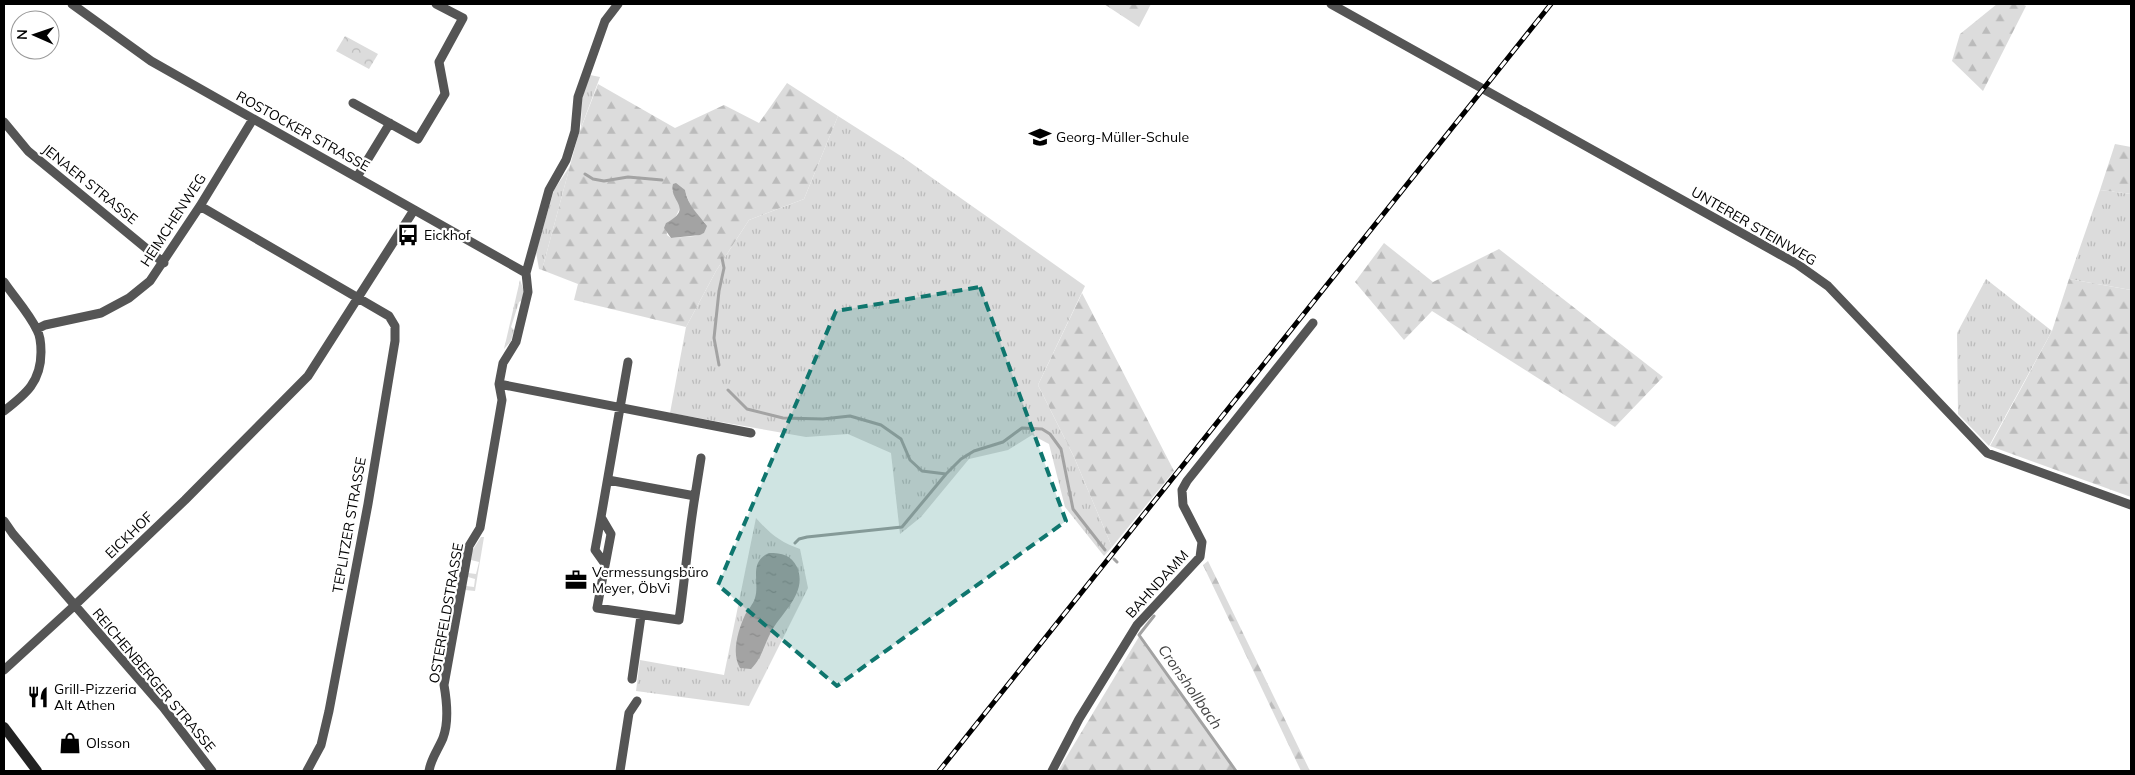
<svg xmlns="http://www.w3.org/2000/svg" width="2135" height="775" viewBox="0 0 2135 775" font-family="Mulish,sans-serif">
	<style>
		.grass { fill: url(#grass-tufts) }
		.forest { fill: url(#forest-firs); fill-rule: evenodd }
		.park { fill: url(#park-crowns) }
		.water { fill: url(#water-ripples) }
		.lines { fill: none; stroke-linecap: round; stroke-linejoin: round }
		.stream { stroke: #a3a3a3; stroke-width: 3 }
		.street { stroke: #555; stroke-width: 9 }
		.secondary { stroke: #222; stroke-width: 10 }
		.rail-casing { stroke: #000; stroke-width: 5 }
		.rail { stroke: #fff; stroke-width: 3; stroke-dasharray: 9; stroke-linecap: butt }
		.marked { fill: #0f766e; fill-opacity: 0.2; stroke: #0f766e; stroke-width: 4; stroke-dasharray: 10 6; stroke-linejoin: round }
		.labels { text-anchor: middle; stroke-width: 4.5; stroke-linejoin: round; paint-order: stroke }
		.street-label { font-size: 14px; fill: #000; stroke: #fff }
		.poi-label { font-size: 14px; fill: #000; stroke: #fff; text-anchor: start }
		.water-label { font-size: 15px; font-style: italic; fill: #444; stroke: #fff }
	</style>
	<defs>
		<pattern id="grass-tufts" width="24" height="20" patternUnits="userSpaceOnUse" patternTransform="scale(1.25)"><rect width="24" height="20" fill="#dcdcdc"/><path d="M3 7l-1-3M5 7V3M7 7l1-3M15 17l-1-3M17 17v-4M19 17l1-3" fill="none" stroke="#bbb"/></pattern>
		<pattern id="forest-firs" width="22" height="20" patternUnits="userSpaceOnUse" patternTransform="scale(1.25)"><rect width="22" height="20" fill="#dcdcdc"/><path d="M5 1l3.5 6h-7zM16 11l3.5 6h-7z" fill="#bbb"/></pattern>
		<pattern id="park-crowns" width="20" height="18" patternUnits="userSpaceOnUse" patternTransform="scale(1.25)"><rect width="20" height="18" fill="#dcdcdc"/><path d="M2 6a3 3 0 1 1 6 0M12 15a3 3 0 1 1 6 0" fill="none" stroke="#bbb"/></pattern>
		<pattern id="water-ripples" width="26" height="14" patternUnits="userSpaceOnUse" patternTransform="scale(1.25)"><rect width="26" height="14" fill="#a3a3a3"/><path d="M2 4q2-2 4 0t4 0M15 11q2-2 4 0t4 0" fill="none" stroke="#8b8b8b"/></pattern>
	</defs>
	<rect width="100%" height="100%" fill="#fff"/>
	<path class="grass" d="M 590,75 L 600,77 L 581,128 L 582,98 Z
		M 838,116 L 904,158 L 1085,286 L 1038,385 L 1074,457 L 1112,547 L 1104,556 L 1065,507 L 1049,444 L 1032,435 L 1008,450 L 969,459 L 921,517 L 900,534 L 891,453 L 848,434 L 806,437 L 670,413 L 686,327 L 716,271 L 749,220 L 804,199 Z
		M 570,166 L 542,270 L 539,269 L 536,252 L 554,190 Z
		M 2100,190 L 2131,194 L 2131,290 L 2069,279 Z
		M 1986,279 L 2052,331 L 1989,446 L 1958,414 L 1957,333 Z
		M 520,280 L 524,291 L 523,300 L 519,302 L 511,327 L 514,330 L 511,341 L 504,349 Z
		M 756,518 C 769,533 781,543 800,549 L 808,588 L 749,706 L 636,691 L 640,660 L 724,675 Z
		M 481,537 L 484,537 L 475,591 L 465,590 L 466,586 L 474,587 L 475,579 L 468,577 L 468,573 L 476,574 L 479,562 L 471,560 L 472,551 Z"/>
	<path class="forest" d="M 1104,4 L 1151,4 L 1139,27 Z
		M 1997,4 L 2022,4 L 2026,6 L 1983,91 L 1952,61 L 1960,34 Z
		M 787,83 L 838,116 L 804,199 L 749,220 L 716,271 L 686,327 L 574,300 L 578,284 L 542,270 L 578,136 L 598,84 L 675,128 L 724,105 L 759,123 ZM 672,190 L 685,190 C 688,203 695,215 705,223 L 704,233 L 695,236 L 671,238 L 667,235 L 666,223 L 675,218 L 681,206 Z
		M 2115,144 L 2131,147 L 2131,194 L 2100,190 Z
		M 1384,243 L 1433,282 L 1499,249 L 1663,377 L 1615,427 L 1432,311 L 1404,340 L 1355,282 Z
		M 2069,279 L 2131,290 L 2131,497 L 1990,446 L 2052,331 Z
		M 1082,293 L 1174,471 L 1112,547 L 1074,457 L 1038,385 Z
		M 1208,561 L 1310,771 L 1301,771 L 1203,565 Z
		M 1140,635 L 1235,771 L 1058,771 Z"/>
	<path class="park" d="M 345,36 L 378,54 L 369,69 L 336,51 Z"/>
	<path class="water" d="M 676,183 L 685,190 C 688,206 698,214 707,226 L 704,233 L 700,235 L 671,238 L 664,228 L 666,223 C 695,208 668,201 673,184 Z
		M 769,553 C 782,553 791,555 797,567 C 808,593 782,612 771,632 C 764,645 762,658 751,669 L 740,668 C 731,653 738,631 745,615 C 748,609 753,605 755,598 C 760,582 748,562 769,553 Z"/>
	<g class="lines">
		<path class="stream" d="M 585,174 L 593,179 L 604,181 L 628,177 L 662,180
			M 719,365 L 714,338 L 719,291 L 724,268 L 722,258
			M 728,390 L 747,409 L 783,418 L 823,419 L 850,416 L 881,425 L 901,439 L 910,460 L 922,471 L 946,474 L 961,459 L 974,451 L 1003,442 L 1022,428 L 1042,429 L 1050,434 L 1061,449 L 1073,509 L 1105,550
			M 795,543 L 799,539 L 807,537 L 902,527 L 946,474
			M 1114,559 L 1117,562
			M 1154,616 L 1139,635 L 1236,771"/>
		<path class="street" d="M 72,4 L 151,61 L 526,273
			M 1331,4 L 1797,264 L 1828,286 L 1987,453 L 2131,505
			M 353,103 L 418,139 L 445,94 L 439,62 L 463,18 L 436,4
			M 4,122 L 28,151 L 164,263
			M 357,177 L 390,123
			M 200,206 L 389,316 L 395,326 L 395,341 L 368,504 L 329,711 L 321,745 L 307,771
			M 4,282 C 14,297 29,313 37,330 C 41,337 41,345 41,352 C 41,382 26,394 4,411
			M 37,329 L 45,325 L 101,313 L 129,298 L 150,281 L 200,206 L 253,119
			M 499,384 L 751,433
			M 608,480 L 695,496 C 688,538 685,579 679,620 L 597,608 L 611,534 L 601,517 L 628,362
			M 695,496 L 701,458
			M 601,517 L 595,550 L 605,564
			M 4,521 L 13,534 L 163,707 L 212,771
			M 4,670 L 74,606 L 185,500 L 308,376 L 414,210
			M 632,679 L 641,616
			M 429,771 C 431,758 438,750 443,738 C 449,722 447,702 444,685 L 469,546 L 480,528 L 502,400 L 499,384 L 503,363 L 516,342 L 528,292 L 526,273 L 549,190 L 566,160 L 575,131 L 578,97 L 605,21 L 618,4
			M 620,771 L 629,713 L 637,701
			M 1052,771 L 1079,719 L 1137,625 L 1200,557 L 1202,542 L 1183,505 L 1182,490 L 1187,481 L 1313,323"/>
		<path class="secondary" d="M 4,727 L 37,771"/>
		<g class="rail-casing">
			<path id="rail" d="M 939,771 L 1551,4"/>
		</g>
		<use href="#rail" class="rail"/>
	</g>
	<path class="marked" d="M 980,287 L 1066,521 L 837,686 L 718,585 L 836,311 Z"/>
	<defs>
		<g id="school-bare" transform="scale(1.725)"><path d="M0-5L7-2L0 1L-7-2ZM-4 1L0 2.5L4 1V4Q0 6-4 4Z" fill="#000" stroke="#fff" stroke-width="2.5" paint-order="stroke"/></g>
		<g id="bus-bare" transform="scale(1.725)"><path d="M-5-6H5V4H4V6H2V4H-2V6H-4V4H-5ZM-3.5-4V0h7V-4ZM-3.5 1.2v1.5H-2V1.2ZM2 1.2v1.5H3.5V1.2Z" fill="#000" stroke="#fff" stroke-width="2.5" paint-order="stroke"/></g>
		<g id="office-bare" transform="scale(1.725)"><path d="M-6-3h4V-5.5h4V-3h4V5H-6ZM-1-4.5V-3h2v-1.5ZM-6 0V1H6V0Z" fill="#000" stroke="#fff" stroke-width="2.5" paint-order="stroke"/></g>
		<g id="restaurant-bare" transform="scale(1.725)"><path d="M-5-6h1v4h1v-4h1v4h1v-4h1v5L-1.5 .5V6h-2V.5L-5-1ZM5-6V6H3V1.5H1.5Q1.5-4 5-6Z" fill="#000" stroke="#fff" stroke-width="2.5" paint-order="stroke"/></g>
		<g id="shop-bare" transform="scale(1.725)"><path d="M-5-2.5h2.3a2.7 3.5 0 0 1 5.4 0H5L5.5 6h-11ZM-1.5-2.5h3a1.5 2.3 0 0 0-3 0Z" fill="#000" stroke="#fff" stroke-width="2.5" paint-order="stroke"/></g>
	</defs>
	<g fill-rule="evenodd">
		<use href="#school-bare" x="1040" y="137"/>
		<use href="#bus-bare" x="408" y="235"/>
		<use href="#office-bare" x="576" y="580"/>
		<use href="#restaurant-bare" x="38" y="697"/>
		<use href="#shop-bare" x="70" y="743"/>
	</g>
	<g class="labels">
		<g class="street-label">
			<text transform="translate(303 131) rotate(29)" y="5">ROSTOCKER STRASSE</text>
			<text transform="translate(90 184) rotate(39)" y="5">JENAER STRASSE</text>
			<text transform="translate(173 220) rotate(-57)" y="5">HEIMCHENWEG</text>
			<text transform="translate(1754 226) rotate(30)" y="5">UNTERER STEINWEG</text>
			<text transform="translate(349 525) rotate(-80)" y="5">TEPLITZER STRASSE</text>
			<text transform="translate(129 535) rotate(-44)" y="5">EICKHOF</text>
			<text transform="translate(1157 584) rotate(-48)" y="5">BAHNDAMM</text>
			<text transform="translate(446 613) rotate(-80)" y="5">OSTERFELDSTRASSE</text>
			<text transform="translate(154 680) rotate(50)" y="5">REICHENBERGER STRASSE</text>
		</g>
		<g class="poi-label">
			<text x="1056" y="142">Georg-Müller-Schule</text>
			<text x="424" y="240">Eickhof</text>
			<text x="592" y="577">Vermessungsbüro<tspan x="592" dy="16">Meyer, ÖbVi</tspan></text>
			<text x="54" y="694">Grill-Pizzeria<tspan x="54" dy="16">Alt Athen</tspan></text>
			<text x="86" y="748">Olsson</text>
		</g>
		<g class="water-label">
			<text transform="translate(1190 687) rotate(55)" y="5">Cronshollbach</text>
		</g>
	</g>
	<rect width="2135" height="775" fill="none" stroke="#000000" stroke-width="10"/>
	<g transform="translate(35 35) rotate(272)"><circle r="24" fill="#ffffff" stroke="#999999"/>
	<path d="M0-4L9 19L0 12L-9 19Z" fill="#000000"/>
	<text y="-8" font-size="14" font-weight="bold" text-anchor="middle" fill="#000000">N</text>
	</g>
</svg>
